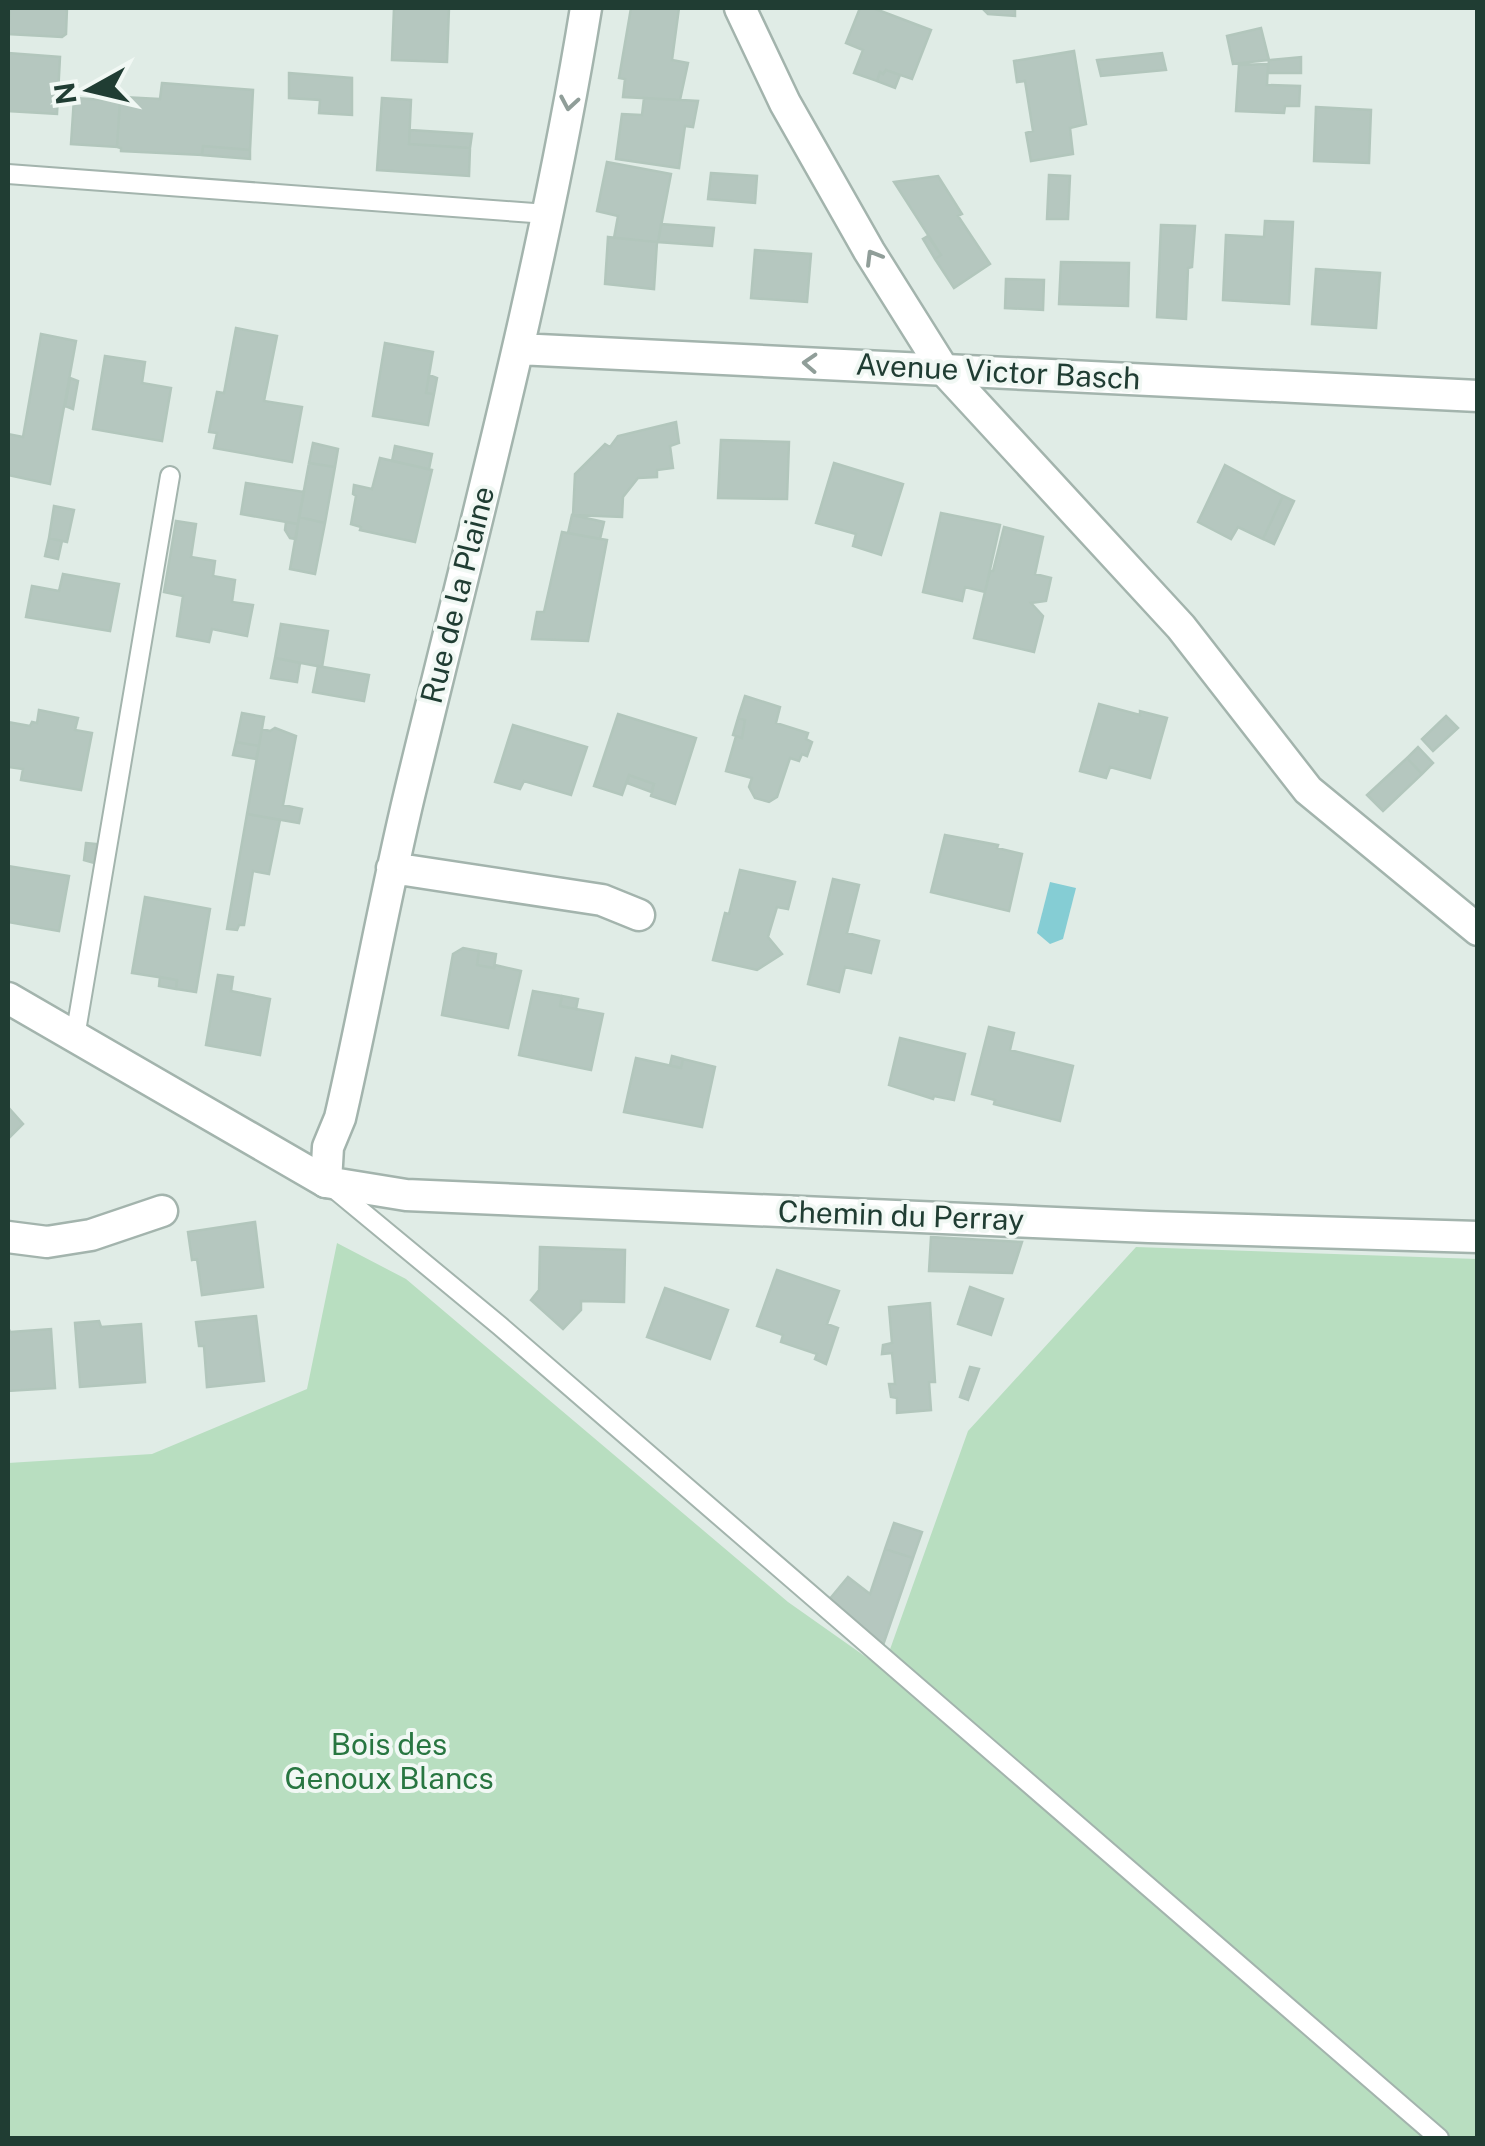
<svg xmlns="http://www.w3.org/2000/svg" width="1485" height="2146" viewBox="0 0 1485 2146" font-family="'Public Sans',sans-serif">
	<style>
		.green { fill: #b8dec0 }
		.water { fill: #85cdd4 }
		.building { fill: #b5c7bf; stroke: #b2c6bc; stroke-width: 2.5 }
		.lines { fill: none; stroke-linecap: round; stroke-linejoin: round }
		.service-casing { stroke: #a3b4ad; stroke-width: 22 }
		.minor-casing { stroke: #a3b4ad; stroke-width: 35 }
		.tertiary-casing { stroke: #a3b4ad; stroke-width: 35 }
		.service { stroke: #fff; stroke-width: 18 }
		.minor { stroke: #fff; stroke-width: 30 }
		.tertiary { stroke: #fff; stroke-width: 30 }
		.oneway { stroke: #909e99 }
		.labels { text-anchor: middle; stroke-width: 8; stroke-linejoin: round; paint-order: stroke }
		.street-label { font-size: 30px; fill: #203d33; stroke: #f1f8f4 }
		.park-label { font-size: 30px; fill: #287641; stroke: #f1f8f4 }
	</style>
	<rect width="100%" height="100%" fill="#e0ece6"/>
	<path class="green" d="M 337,1243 L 406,1279 L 788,1602 L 883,1669 L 968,1431 L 1136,1247 L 1477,1259 L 1477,2138 L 8,2138 L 8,1463 L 152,1454 L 307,1389 Z"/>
	<path class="water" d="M 1050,882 L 1076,888 L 1063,939 L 1050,944 L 1037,933 Z"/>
	<path class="building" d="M 10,8 L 67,8 L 66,34 L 62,37 L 8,34 Z
		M 394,8 L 449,8 L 447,62 L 392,60 Z
		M 631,8 L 679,8 L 672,60 L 688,63 L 680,100 L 623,97 L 625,79 L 619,78 Z
		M 860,8 L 873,8 L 931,30 L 912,79 L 886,70 L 883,74 L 880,72 L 877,81 L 854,73 L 863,50 L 846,43 Z
		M 982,8 L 1015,8 L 1015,16 L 988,14 Z
		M 1261,28 L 1269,60 L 1233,64 L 1227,36 Z
		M 1074,51 L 1086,124 L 1070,128 L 1073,154 L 1031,161 L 1026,133 L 1033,131 L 1025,81 L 1017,82 L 1014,61 Z
		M 8,53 L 60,57 L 57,114 L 8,111 Z
		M 1162,53 L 1166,70 L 1101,76 L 1097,60 Z
		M 1301,57 L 1301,73 L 1268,73 L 1269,60 Z
		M 1268,64 L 1267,85 L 1300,86 L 1299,106 L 1285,106 L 1284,113 L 1236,111 L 1239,65 Z
		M 886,70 L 900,75 L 895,88 L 877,81 L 880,72 L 883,74 Z
		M 289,73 L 352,78 L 352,115 L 319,113 L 320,100 L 289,98 Z
		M 162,83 L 253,90 L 250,150 L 203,146 L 202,155 L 121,151 L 121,148 L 117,147 L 120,101 L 123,97 L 160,99 Z
		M 74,98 L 120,101 L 117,147 L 71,144 Z
		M 382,98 L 411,100 L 409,144 L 470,148 L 469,176 L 377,170 Z
		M 644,98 L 698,101 L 693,127 L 685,126 L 679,168 L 616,159 L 622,114 L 642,115 Z
		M 1316,107 L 1371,110 L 1369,163 L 1314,161 Z
		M 410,130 L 472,134 L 470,148 L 409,144 Z
		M 203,146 L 250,150 L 250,159 L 202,155 Z
		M 607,162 L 671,174 L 658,242 L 614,238 L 618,216 L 597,211 Z
		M 711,173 L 757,176 L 755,203 L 708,199 Z
		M 1049,175 L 1070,176 L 1068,219 L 1047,219 Z
		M 938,176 L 962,214 L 958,216 L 990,264 L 954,288 L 935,259 L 941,255 L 894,182 Z
		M 1265,221 L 1293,222 L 1289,304 L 1223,300 L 1226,235 L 1264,237 Z
		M 661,224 L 714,228 L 712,246 L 658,242 Z
		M 1161,225 L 1195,226 L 1192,267 L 1188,268 L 1186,319 L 1157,317 Z
		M 928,236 L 941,255 L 935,259 L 923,239 Z
		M 608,237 L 657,242 L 654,289 L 605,284 Z
		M 755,250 L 811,254 L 807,302 L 751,298 Z
		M 1061,262 L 1129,263 L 1128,306 L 1059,304 Z
		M 1316,269 L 1380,273 L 1376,328 L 1312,324 Z
		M 1006,279 L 1044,280 L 1043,310 L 1005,308 Z
		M 236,328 L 277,336 L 264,401 L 302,407 L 292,462 L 214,448 L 217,433 L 209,432 L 217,392 L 224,393 Z
		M 41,334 L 76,341 L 50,484 L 8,475 L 8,434 L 23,437 Z
		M 385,343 L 433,352 L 426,393 L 434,394 L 428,425 L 373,416 Z
		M 105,356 L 145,362 L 142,383 L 171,388 L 162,441 L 93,429 Z
		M 429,375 L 437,378 L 434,394 L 426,393 Z
		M 70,378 L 78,381 L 73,409 L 65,406 Z
		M 676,422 L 679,443 L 670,446 L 673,468 L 657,470 L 657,477 L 638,478 L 623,497 L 622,517 L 573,515 L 575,474 L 605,444 L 610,447 L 618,436 Z
		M 721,440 L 789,442 L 787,499 L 718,498 Z
		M 313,443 L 338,449 L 335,467 L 309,463 Z
		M 395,446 L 432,454 L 429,469 L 392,461 Z
		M 380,458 L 432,470 L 415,542 L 360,530 L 361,527 L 351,524 L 356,496 L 353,494 L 354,485 L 372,489 Z
		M 309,463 L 335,467 L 325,523 L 299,517 Z
		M 834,463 L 903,484 L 881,555 L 853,546 L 856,534 L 816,523 Z
		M 1225,465 L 1283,496 L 1263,539 L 1238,527 L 1231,539 L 1198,522 Z
		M 246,483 L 304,492 L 298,524 L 241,514 Z
		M 1283,496 L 1294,501 L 1274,544 L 1263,539 Z
		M 54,506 L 74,510 L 67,542 L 49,538 Z
		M 941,513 L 1000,525 L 985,592 L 965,587 L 962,601 L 923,592 Z
		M 572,515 L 604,522 L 600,539 L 568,533 Z
		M 299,517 L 325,523 L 315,574 L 290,569 Z
		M 176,521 L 196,524 L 191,557 L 215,561 L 213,576 L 235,580 L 232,602 L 253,605 L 247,636 L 212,629 L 209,642 L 177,636 L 183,596 L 164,592 Z
		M 286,522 L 298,524 L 296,539 L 290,538 L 285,530 Z
		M 1004,527 L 1043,537 L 1035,574 L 1051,578 L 1046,601 L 1031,603 L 1043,616 L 1034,652 L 974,638 L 990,571 L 993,571 Z
		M 562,532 L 607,540 L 588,641 L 532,639 L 537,612 L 544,612 Z
		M 49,538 L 62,541 L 58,559 L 45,556 Z
		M 63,574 L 119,584 L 110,631 L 26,617 L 32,586 L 59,591 Z
		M 281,624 L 328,631 L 322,667 L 275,658 Z
		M 275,658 L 300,663 L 297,682 L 271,678 Z
		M 318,666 L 369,675 L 364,701 L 313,692 Z
		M 745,696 L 780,707 L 776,723 L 808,733 L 806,739 L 812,742 L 807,756 L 802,754 L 799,761 L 790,758 L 777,797 L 769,802 L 755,798 L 749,787 L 752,778 L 726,771 L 736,736 L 742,738 L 745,720 L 738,718 Z
		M 1099,704 L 1140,715 L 1140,711 L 1167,718 L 1150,778 L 1110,767 L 1106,778 L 1080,771 Z
		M 39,710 L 78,718 L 75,730 L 92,733 L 81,790 L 21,780 L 23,769 L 8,767 L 8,722 L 30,726 L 32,722 L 37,723 Z
		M 242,713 L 264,717 L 259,746 L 236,742 Z
		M 618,714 L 696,738 L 675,804 L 651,796 L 654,784 L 629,775 L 622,795 L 594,786 Z
		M 1446,716 L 1458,728 L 1433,751 L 1422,739 Z
		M 738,718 L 745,720 L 742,738 L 733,735 Z
		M 513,725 L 587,747 L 571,795 L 524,781 L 520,789 L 495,782 Z
		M 275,728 L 296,736 L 283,805 L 302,809 L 299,823 L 247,814 L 262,729 L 270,731 Z
		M 236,742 L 259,746 L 256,759 L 233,755 Z
		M 1418,747 L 1433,763 L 1422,774 L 1407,758 Z
		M 1407,758 L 1422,774 L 1383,811 L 1367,795 Z
		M 629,775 L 654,784 L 651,792 L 627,783 Z
		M 247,814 L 280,820 L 269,874 L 253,871 L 244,925 L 239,925 L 237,930 L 227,929 Z
		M 945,835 L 998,845 L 997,848 L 1022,854 L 1009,911 L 931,892 Z
		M 86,843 L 97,844 L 94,863 L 84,860 Z
		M 8,866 L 69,876 L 59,931 L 8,922 Z
		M 740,870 L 795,882 L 788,909 L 777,907 L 768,937 L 782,954 L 757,970 L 713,960 L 725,913 L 729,914 Z
		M 833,879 L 859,885 L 847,933 L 879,941 L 871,973 L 845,967 L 839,992 L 808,984 Z
		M 145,897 L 210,909 L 196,992 L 176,989 L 177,980 L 132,973 Z
		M 463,948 L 479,951 L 477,965 L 494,968 L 495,965 L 521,971 L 508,1028 L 442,1015 L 453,954 Z
		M 479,951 L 496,954 L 494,968 L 477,965 Z
		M 218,975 L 233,977 L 231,991 L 270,999 L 260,1055 L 206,1045 Z
		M 160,977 L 177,980 L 176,989 L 159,986 Z
		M 533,991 L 562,996 L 560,1006 L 603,1014 L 591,1070 L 519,1055 Z
		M 562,996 L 578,999 L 576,1009 L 560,1006 Z
		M 989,1027 L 1014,1033 L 1010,1050 L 1073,1066 L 1060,1121 L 994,1104 L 995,1100 L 972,1094 Z
		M 900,1038 L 965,1054 L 954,1100 L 934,1096 L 933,1099 L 889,1085 Z
		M 672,1056 L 683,1059 L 681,1068 L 670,1065 Z
		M 636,1058 L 681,1068 L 683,1059 L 715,1067 L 702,1127 L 624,1112 Z
		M 8,1107 L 23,1124 L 8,1139 Z
		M 255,1222 L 263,1287 L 202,1295 L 197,1259 L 192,1260 L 188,1232 Z
		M 931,1237 L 1022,1242 L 1012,1273 L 929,1271 Z
		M 540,1247 L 625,1250 L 624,1302 L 581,1301 L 581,1310 L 563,1329 L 531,1300 L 539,1290 Z
		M 777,1270 L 839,1291 L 827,1324 L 838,1328 L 826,1364 L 815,1359 L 817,1354 L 781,1342 L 783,1335 L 757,1326 Z
		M 970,1287 L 1003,1299 L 991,1335 L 958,1324 Z
		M 665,1288 L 728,1310 L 710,1359 L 647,1337 Z
		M 930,1303 L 935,1382 L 929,1382 L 931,1410 L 897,1413 L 897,1398 L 891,1397 L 889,1384 L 895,1384 L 892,1353 L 882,1354 L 883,1345 L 892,1343 L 889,1307 Z
		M 256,1316 L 264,1381 L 207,1387 L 204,1346 L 199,1346 L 196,1322 Z
		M 99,1321 L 101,1327 L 141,1324 L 145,1382 L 80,1387 L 75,1323 Z
		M 8,1327 L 10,1332 L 51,1329 L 55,1388 L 8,1391 Z
		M 970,1367 L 979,1369 L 968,1400 L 960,1397 Z
		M 894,1523 L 922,1532 L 913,1558 L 885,1549 Z
		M 885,1549 L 913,1558 L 882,1648 L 829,1600 L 848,1577 L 870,1594 Z"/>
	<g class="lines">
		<g class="service-casing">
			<path id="service" d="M 8,174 L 547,214
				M 75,1037 L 170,476
				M 332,1187 L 500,1326 L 1439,2138"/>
		</g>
		<g class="minor-casing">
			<path id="minor" d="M 586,8 C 543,272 473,532 410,792 C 384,900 365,1010 340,1118 L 328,1147 L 326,1182 L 406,1195 L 1149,1227 L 1478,1237
				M 518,349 L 1478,396
				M 392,868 L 602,900 L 639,915
				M 8,1237 L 47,1242 L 91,1235 L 162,1211"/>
		</g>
		<g class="tertiary-casing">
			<path id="tertiary" d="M 740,8 L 785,103 L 869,251 L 943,369 L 1181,627 L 1308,790 L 1478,930
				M 8,998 L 326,1182"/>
		</g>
		<use href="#service" class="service"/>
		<use href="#minor" class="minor"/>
		<use href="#tertiary" class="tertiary"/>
	</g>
	<defs><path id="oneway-chevron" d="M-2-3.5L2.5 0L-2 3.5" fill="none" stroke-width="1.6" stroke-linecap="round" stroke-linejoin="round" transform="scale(2.5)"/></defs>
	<g class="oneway">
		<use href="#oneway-chevron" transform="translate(569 103) rotate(100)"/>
		<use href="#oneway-chevron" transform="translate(873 257) rotate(-121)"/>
		<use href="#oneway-chevron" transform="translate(810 363) rotate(-177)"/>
	</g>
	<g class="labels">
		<g class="street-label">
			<text transform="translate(998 372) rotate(3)" y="10">Avenue Victor Basch</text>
			<text transform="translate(458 595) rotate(-76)" y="10">Rue de la Plaine</text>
			<text transform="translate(901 1216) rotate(2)" y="10">Chemin du Perray</text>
		</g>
		<g class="park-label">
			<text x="389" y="1755">Bois des<tspan x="389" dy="34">Genoux Blancs</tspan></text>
		</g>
	</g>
	<rect width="1485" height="2146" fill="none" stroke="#203d33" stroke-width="20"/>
	<g transform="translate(90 90) rotate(262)" stroke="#f1f8f4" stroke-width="8" paint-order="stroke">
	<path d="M0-8L18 38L0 25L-18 38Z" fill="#203d33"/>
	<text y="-15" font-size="28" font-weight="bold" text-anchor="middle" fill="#203d33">N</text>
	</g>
</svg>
